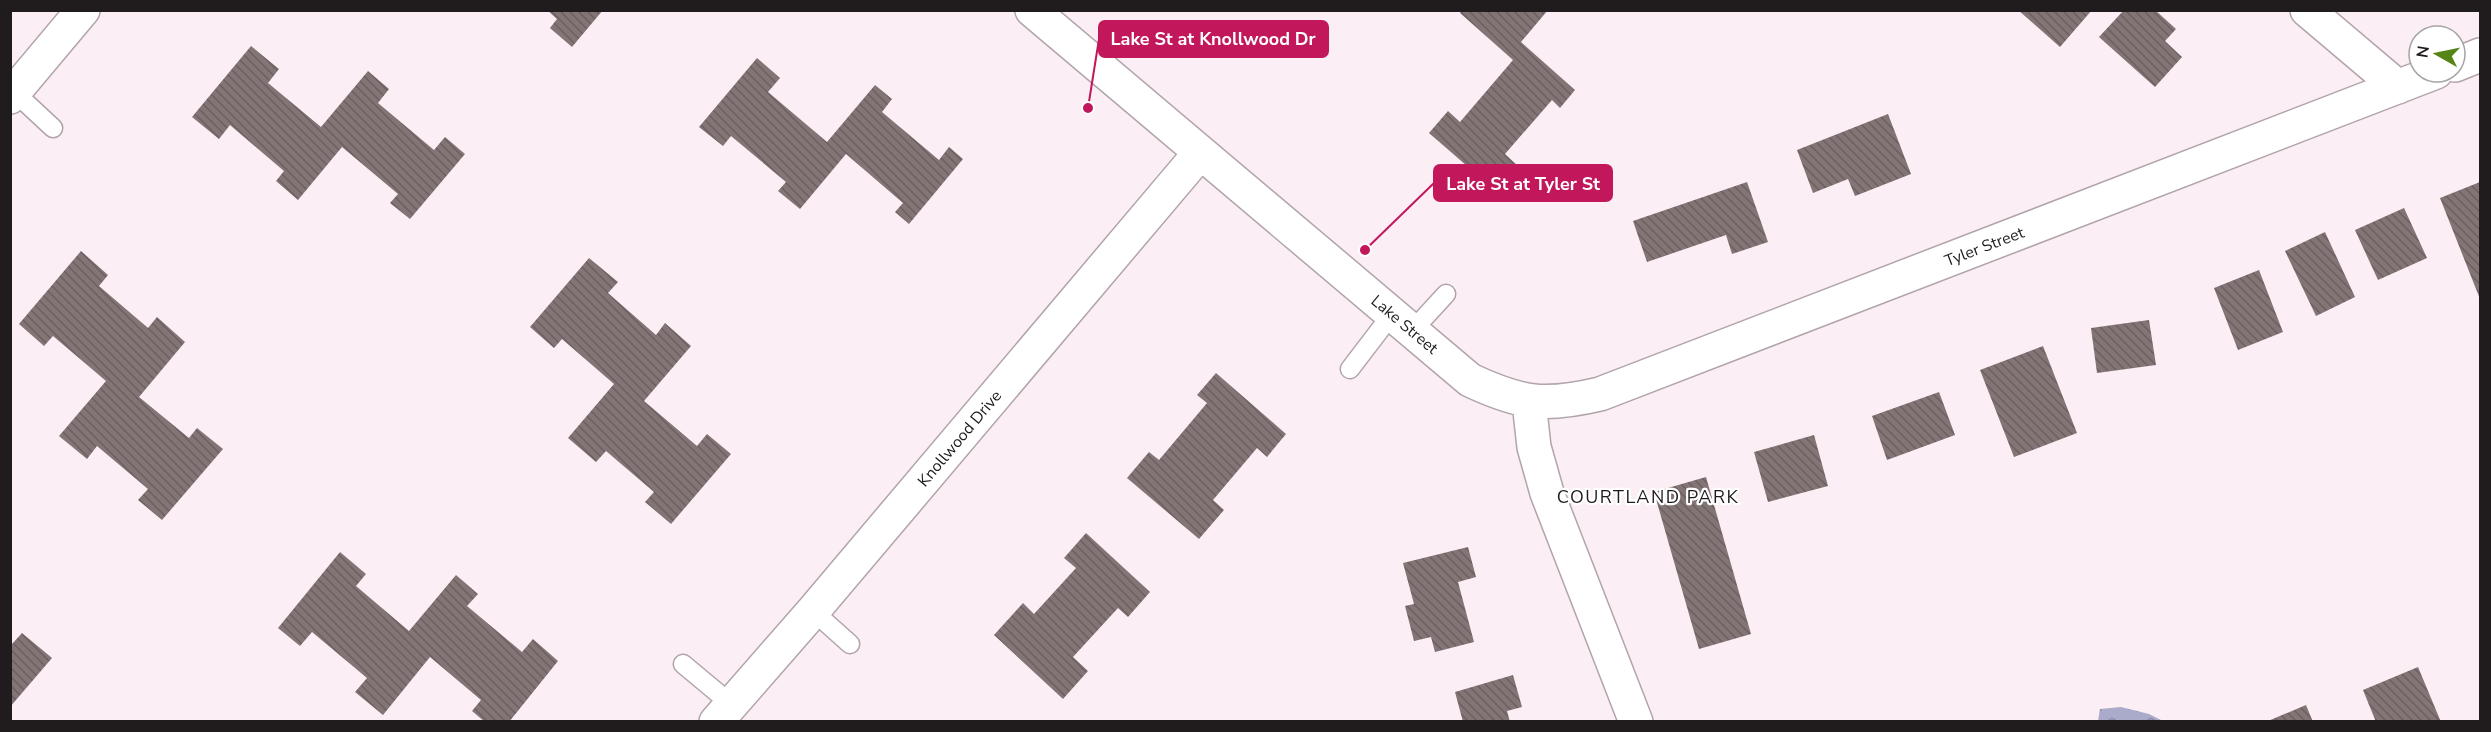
<svg xmlns="http://www.w3.org/2000/svg" width="2491" height="732" viewBox="0 0 2491 732" font-family="'Nunito Sans',sans-serif">
	<style>
		.water { fill: url(#water-ripples) }
		.building { fill: url(#building-back-hatch) }
		.lines { fill: none; stroke-linecap: round; stroke-linejoin: round }
		.lane-casing { stroke: #b1a4ab; stroke-width: 21 }
		.street-casing { stroke: #b1a4ab; stroke-width: 36 }
		.lane { stroke: #fff; stroke-width: 18 }
		.street { stroke: #fff; stroke-width: 33 }
		.labels { text-anchor: middle; stroke-width: 4.5; stroke-linejoin: round; paint-order: stroke }
		.street-label { font-size: 16px; fill: #201c1e; stroke: #fff }
		.neighbourhood-label { font-size: 18px; letter-spacing: 1.5px; fill: #201c1e; stroke: #fff }
		.leader { fill: none; stroke: #c2185b; stroke-width: 2 }
		.callout-dot { fill: #c2185b; stroke: #fff; stroke-width: 2 }
		.callout { fill: #c2185b; stroke: #c2185b; stroke-width: 2 }
		.callout-label { font-size: 18px; text-anchor: middle; font-weight: bold; fill: #fff }
	</style>
	<defs>
		<pattern id="water-ripples" width="26" height="14" patternUnits="userSpaceOnUse" patternTransform="scale(1.5)"><rect width="26" height="14" fill="#aaaaca"/><path d="M2 4q2-2 4 0t4 0M15 11q2-2 4 0t4 0" fill="none" stroke="#8a8aa3"/></pattern>
		<pattern id="building-back-hatch" width="6" height="6" patternUnits="userSpaceOnUse" patternTransform="scale(1.5)"><rect width="6" height="6" fill="#837576"/><path d="M-1 5l2 2M0 0l6 6M5-1l2 2" fill="none" stroke="#6b5f60"/></pattern>
	</defs>
	<rect width="100%" height="100%" fill="#fbeef5"/>
	<path class="water" d="M 2121,707 L 2149,714 L 2163,721 L 2098,721 L 2100,709 Z"/>
	<path class="building" d="M 547,10 L 603,10 L 572,47 L 550,28 L 557,19 Z
		M 1462,10 L 1548,10 L 1521,42 L 1575,90 L 1560,108 L 1552,100 L 1505,154 L 1519,167 L 1497,192 L 1429,133 L 1448,111 L 1460,122 L 1513,60 L 1460,13 Z
		M 2018,10 L 2092,10 L 2060,47 Z
		M 2124,10 L 2155,10 L 2176,29 L 2165,41 L 2182,57 L 2155,87 L 2099,37 Z
		M 251,46 L 279,69 L 268,83 L 321,127 L 368,71 L 389,89 L 378,103 L 434,150 L 445,137 L 465,154 L 410,219 L 390,203 L 398,194 L 342,147 L 298,200 L 276,181 L 284,171 L 230,125 L 219,139 L 192,117 Z
		M 757,58 L 780,78 L 768,92 L 827,142 L 875,85 L 892,99 L 882,112 L 939,160 L 949,147 L 963,159 L 909,224 L 895,212 L 903,203 L 846,154 L 800,209 L 778,191 L 786,182 L 731,136 L 723,146 L 699,127 Z
		M 1888,114 L 1911,174 L 1855,196 L 1848,179 L 1813,193 L 1797,150 Z
		M 1747,182 L 1768,242 L 1732,254 L 1726,235 L 1647,262 L 1633,221 Z
		M 2480,182 L 2480,299 L 2440,198 Z
		M 2404,208 L 2427,258 L 2378,280 L 2355,230 Z
		M 2325,232 L 2355,297 L 2316,316 L 2285,251 Z
		M 81,251 L 108,275 L 99,286 L 148,328 L 157,317 L 185,342 L 139,397 L 189,438 L 197,428 L 223,449 L 162,520 L 138,500 L 148,489 L 97,446 L 87,459 L 59,436 L 106,381 L 53,336 L 44,346 L 19,324 Z
		M 589,258 L 618,282 L 608,293 L 656,335 L 665,323 L 691,346 L 644,401 L 697,446 L 707,434 L 731,454 L 671,524 L 645,502 L 654,492 L 606,451 L 596,462 L 568,438 L 614,384 L 562,339 L 554,348 L 530,327 Z
		M 2259,270 L 2283,332 L 2238,350 L 2214,288 Z
		M 2149,320 L 2156,365 L 2097,373 L 2091,328 Z
		M 2043,346 L 2077,433 L 2014,457 L 1980,370 Z
		M 1216,373 L 1286,434 L 1267,457 L 1257,448 L 1213,500 L 1224,510 L 1199,539 L 1127,478 L 1149,452 L 1159,460 L 1207,403 L 1197,395 Z
		M 1939,392 L 1955,435 L 1887,460 L 1872,416 Z
		M 1814,435 L 1828,486 L 1768,502 L 1754,452 Z
		M 1706,477 L 1751,634 L 1699,649 L 1654,492 Z
		M 1086,533 L 1150,592 L 1128,617 L 1118,608 L 1073,657 L 1088,671 L 1063,699 L 994,635 L 1023,603 L 1034,614 L 1076,568 L 1064,558 Z
		M 1468,547 L 1476,577 L 1458,582 L 1474,642 L 1435,652 L 1431,637 L 1414,641 L 1405,606 L 1414,604 L 1403,563 Z
		M 340,552 L 366,574 L 356,586 L 409,631 L 456,575 L 478,594 L 467,606 L 522,652 L 533,639 L 558,661 L 509,722 L 485,722 L 472,711 L 481,700 L 430,657 L 383,715 L 355,692 L 367,678 L 312,632 L 300,646 L 278,628 Z
		M 22,633 L 52,658 L 10,707 L 10,643 L 12,644 Z
		M 2418,667 L 2441,722 L 2376,722 L 2363,690 Z
		M 1513,675 L 1522,707 L 1507,711 L 1510,722 L 1463,722 L 1455,692 Z
		M 2306,705 L 2313,722 L 2268,722 L 2268,721 Z"/>
	<g class="lines">
		<g class="lane-casing">
			<path id="lane" d="M 10,88 L 53,128
				M 1412,331 L 1446,294
				M 1350,369 L 1392,314
				M 813,611 L 850,644
				M 683,664 L 731,704"/>
		</g>
		<g class="street-casing">
			<path id="street" d="M 1032,10 L 1470,380 C 1521,404 1545,407 1600,394 L 2436,72
				M 2307,10 L 2398,87
				M 2455,65 L 2480,55
				M 10,97 L 83,10
				M 1529,402 L 1534,447 L 1547,493 L 1636,722
				M 716,722 L 813,611 L 1200,153"/>
		</g>
		<use href="#lane" class="lane"/>
		<use href="#street" class="street"/>
	</g>
	<g class="labels">
		<g class="street-label">
			<text transform="translate(1984 246) rotate(-21)" y="6">Tyler Street</text>
			<text transform="translate(1405 324) rotate(40)" y="6">Lake Street</text>
			<text transform="translate(959 438) rotate(-50)" y="6">Knollwood Drive</text>
		</g>
		<g class="neighbourhood-label">
			<text x="1648" y="503">COURTLAND PARK</text>
		</g>
	</g>
	<path class="leader" d="M1088 108L1099 39M1365 250L1434 183"/>
	<g class="callout-dot">
		<circle cx="1088" cy="108" r="6"/>
		<circle cx="1365" cy="250" r="6"/>
	</g>
	<g class="callout">
		<rect x="1099" y="21" width="229" height="36" rx="6"/>
		<rect x="1434" y="165" width="178" height="36" rx="6"/>
	</g>
	<g class="callout-label">
		<text x="1213" y="45">Lake St at Knollwood Dr</text>
		<text x="1523" y="190">Lake St at Tyler St</text>
	</g>
	<rect width="2491" height="732" fill="none" stroke="#201c1e" stroke-width="24"/>
	<g transform="translate(2437 54) rotate(279)"><circle r="28" fill="#ffffff" stroke="#a6a4a5" stroke-width="1.5"/>
	<path d="M0-4.5L10 22L0 15L-10 22Z" fill="#568517"/>
	<text y="-9" font-size="16" font-weight="bold" text-anchor="middle" fill="#201c1e">N</text>
	</g>
</svg>
